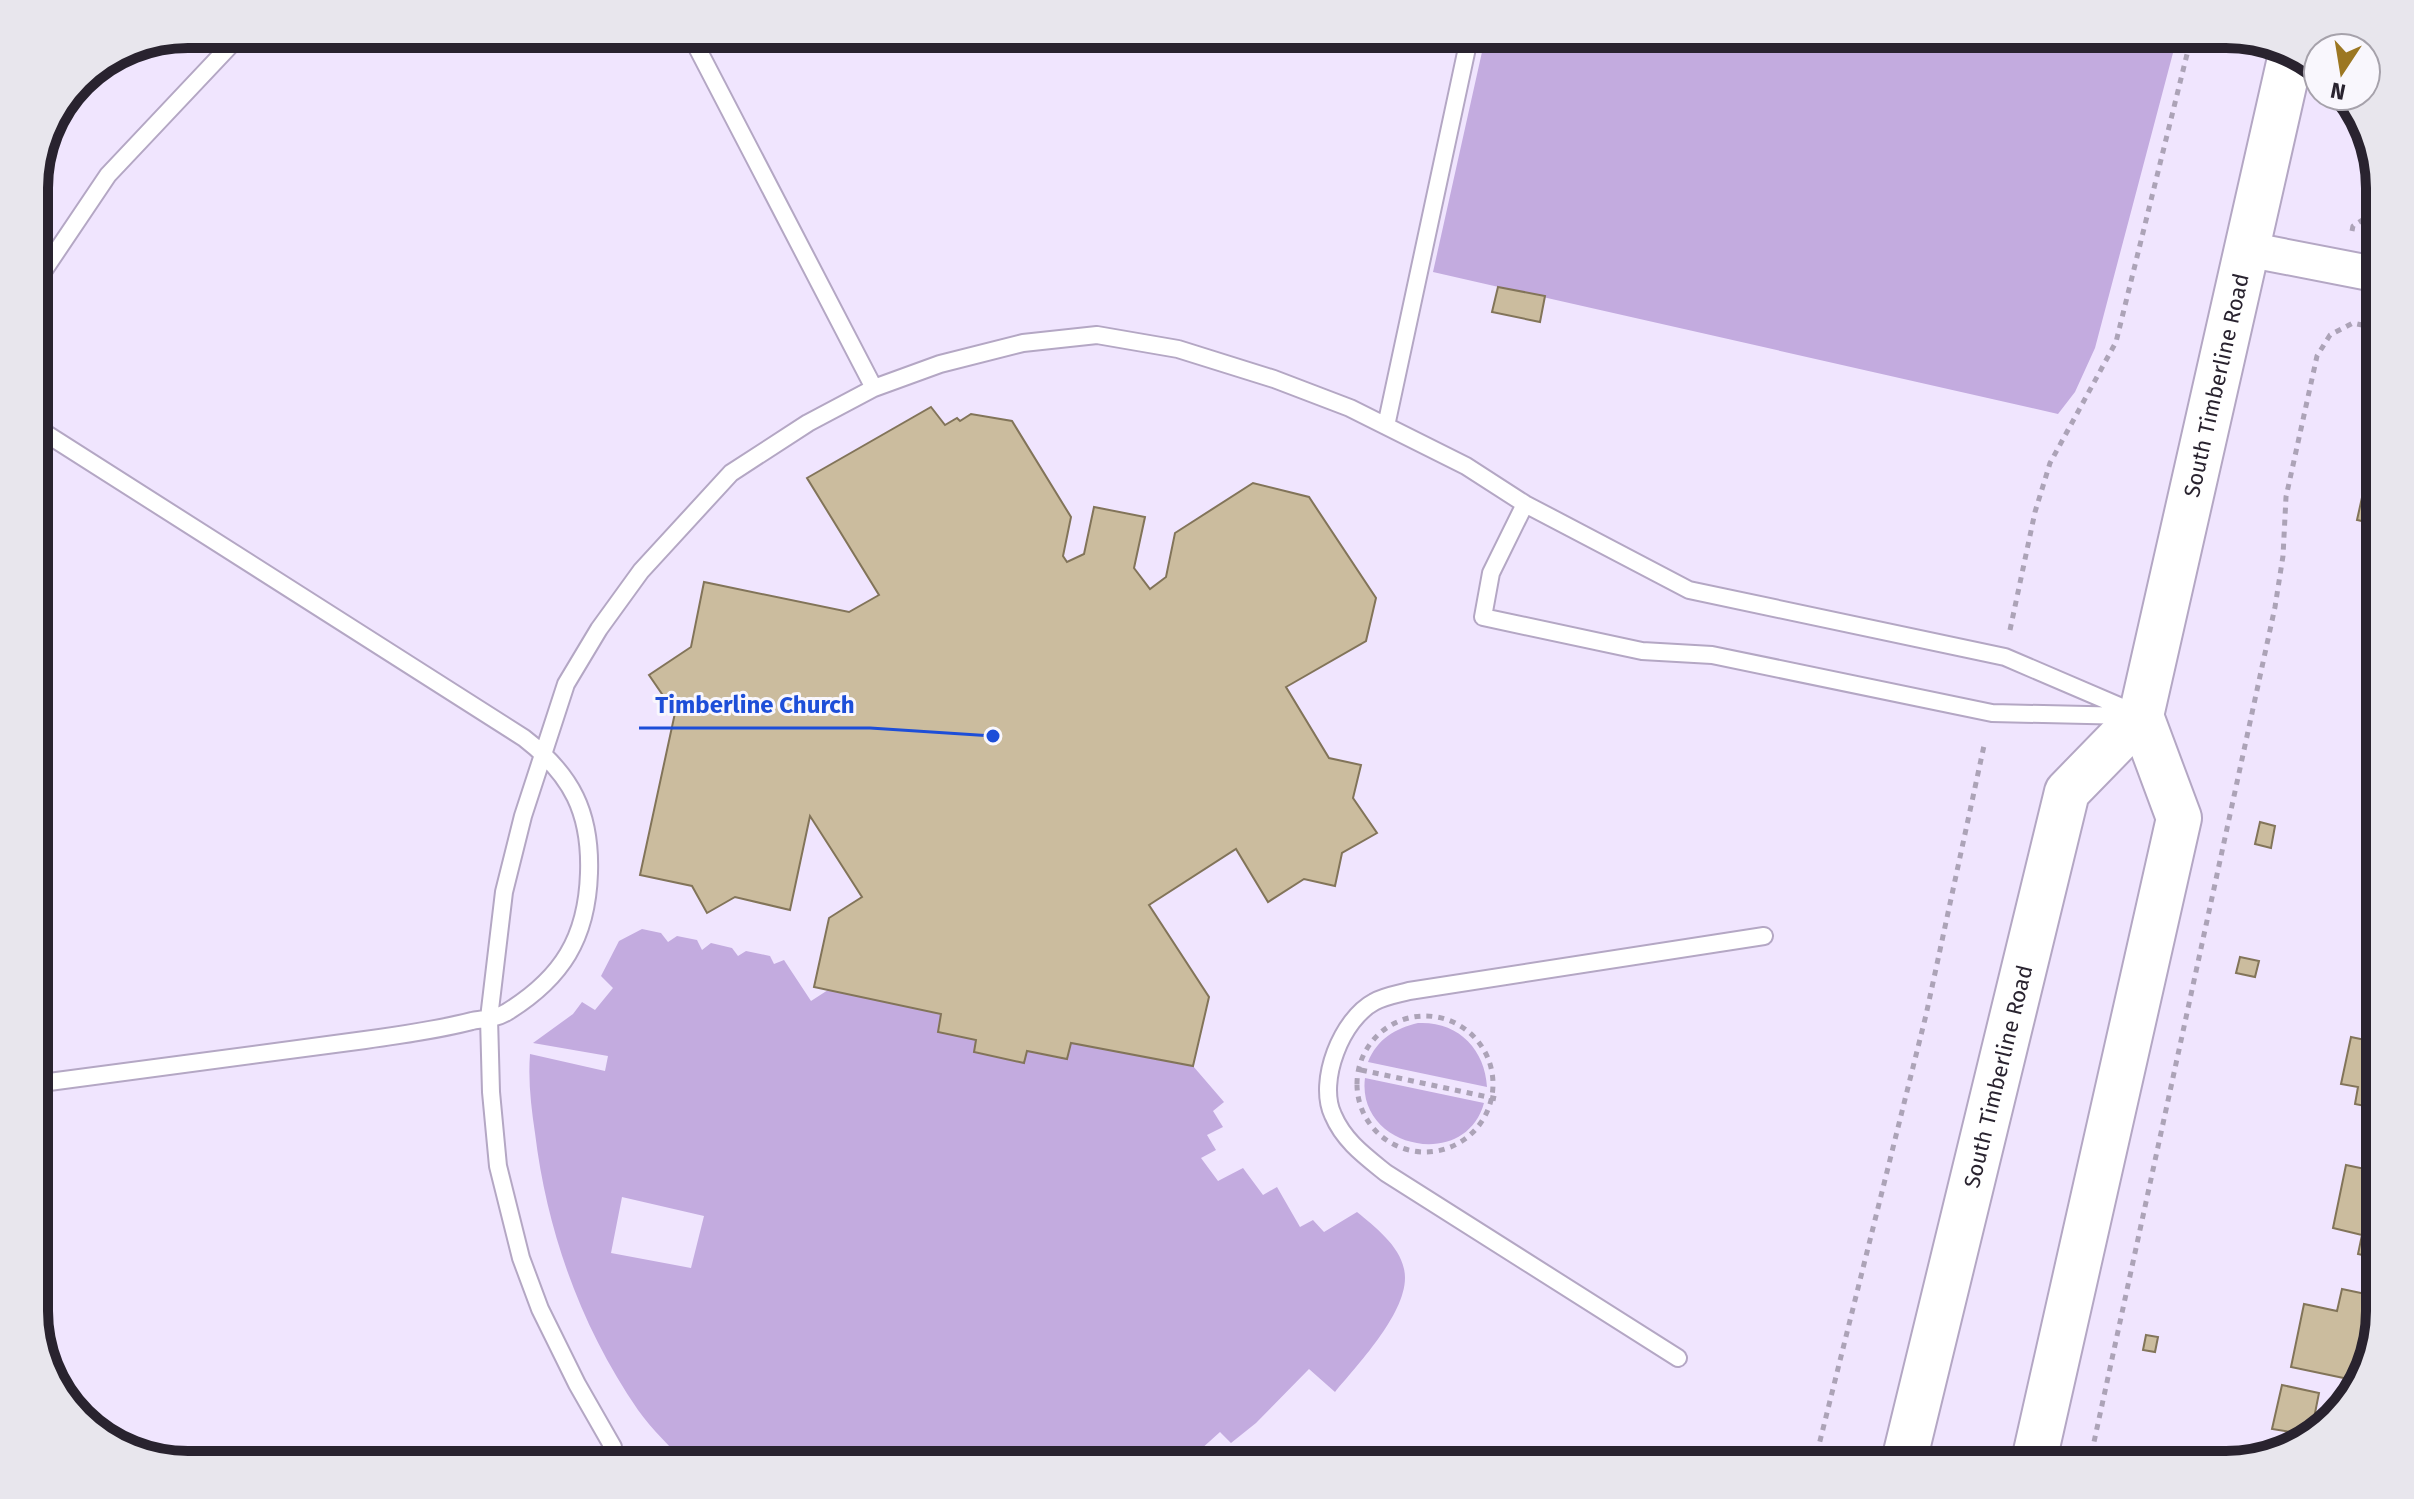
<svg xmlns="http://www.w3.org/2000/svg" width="2414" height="1499" viewBox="0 0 2414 1499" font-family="'Fira Sans',sans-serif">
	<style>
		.green { fill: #c3abdf; fill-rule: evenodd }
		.building { fill: #cbbc9e; stroke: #827459; stroke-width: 2 }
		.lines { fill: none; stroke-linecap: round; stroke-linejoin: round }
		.lane-casing { stroke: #b4a7c4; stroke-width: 20 }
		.street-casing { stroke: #b4a7c4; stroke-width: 38 }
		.primary-casing { stroke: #b4a7c4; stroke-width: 48 }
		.path { stroke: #aca3b7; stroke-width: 5; stroke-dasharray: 6 6; stroke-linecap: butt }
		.lane { stroke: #fff; stroke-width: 16 }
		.street { stroke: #fff; stroke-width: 34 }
		.primary { stroke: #fff; stroke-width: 44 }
		.labels { text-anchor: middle; stroke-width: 6; stroke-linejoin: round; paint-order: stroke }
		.street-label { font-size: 22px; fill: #29232f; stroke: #f9f7fd }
		.rim { fill: none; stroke: #29232f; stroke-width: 10 }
		.leader { fill: none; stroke: #1d4ed8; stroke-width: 3 }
		.callout-dot { fill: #1d4ed8; stroke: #f9f7fd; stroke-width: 3 }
		.callout-label { font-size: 24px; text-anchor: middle; font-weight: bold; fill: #1d4ed8; stroke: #f9f7fd; stroke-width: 6; stroke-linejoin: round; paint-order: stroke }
	</style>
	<rect width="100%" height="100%" fill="#f0e5fe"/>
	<path class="green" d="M 1486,34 L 2178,34 L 2095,348 L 2075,392 L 2058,414 L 1433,272 Z
		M 642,929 L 661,933 L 668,942 L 677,936 L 697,940 L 702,950 L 711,943 L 732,948 L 738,956 L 746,951 L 770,956 L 774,964 L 784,960 L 811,1001 L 828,990 L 941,1014 L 938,1032 L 976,1040 L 974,1052 L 1023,1063 L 1027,1051 L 1067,1059 L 1071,1043 L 1193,1066 L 1224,1102 L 1213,1111 L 1223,1127 L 1207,1135 L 1216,1150 L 1201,1158 L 1218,1181 L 1243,1168 L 1263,1195 L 1277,1187 L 1300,1227 L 1313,1220 L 1324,1232 L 1357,1212 C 1375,1227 1399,1245 1404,1269 C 1413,1307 1358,1364 1335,1392 L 1309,1369 L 1256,1423 L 1231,1443 L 1220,1432 L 1200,1450 L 1208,1462 L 1203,1465 L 687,1465 C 671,1447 652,1430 638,1410 C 581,1327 547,1232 535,1133 C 531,1106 528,1081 530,1054 L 605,1071 L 608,1056 L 533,1043 L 573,1014 L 582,1002 L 595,1010 L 613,988 L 601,976 L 619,941 ZM 622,1197 L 704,1216 L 691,1268 L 611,1253 Z
		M 1418,1023 C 1458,1021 1485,1049 1487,1087 L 1368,1062 C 1377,1039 1396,1028 1418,1023 Z
		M 1365,1078 L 1484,1103 C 1465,1172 1356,1148 1365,1078 Z"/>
	<path class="building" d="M 1498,287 L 1545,296 L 1540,322 L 1492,312 Z
		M 931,407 L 945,425 L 957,418 L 960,421 L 971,414 L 1012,421 L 1071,517 L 1063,556 L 1067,562 L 1084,554 L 1094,507 L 1145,517 L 1134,568 L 1150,589 L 1166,577 L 1175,533 L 1253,483 L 1309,497 L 1376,598 L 1366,641 L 1286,687 L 1329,758 L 1361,765 L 1353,798 L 1377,833 L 1342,853 L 1335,886 L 1304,879 L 1268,902 L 1236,849 L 1149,905 L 1209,997 L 1193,1066 L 1071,1043 L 1067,1059 L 1027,1051 L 1024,1063 L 974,1052 L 976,1040 L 938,1032 L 941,1014 L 814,987 L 829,918 L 862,897 L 810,816 L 790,910 L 735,897 L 707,913 L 692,886 L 640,875 L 675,713 L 649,675 L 691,647 L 704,582 L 849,612 L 879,595 L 807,478 Z
		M 2363,493 L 2380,497 L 2380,525 L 2357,520 Z
		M 2260,822 L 2275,826 L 2271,848 L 2255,844 Z
		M 2240,957 L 2259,961 L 2255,977 L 2236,973 Z
		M 2351,1037 L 2380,1043 L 2380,1109 L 2355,1104 L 2358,1087 L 2341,1084 Z
		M 2346,1165 L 2380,1172 L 2380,1259 L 2358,1254 L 2362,1235 L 2333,1228 Z
		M 2342,1289 L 2380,1297 L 2380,1311 L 2370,1345 L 2366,1344 L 2358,1381 L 2291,1367 L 2304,1304 L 2337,1311 Z
		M 2146,1335 L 2158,1337 L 2155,1352 L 2143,1350 Z
		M 2282,1385 L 2319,1393 L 2311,1433 L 2314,1434 L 2302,1445 L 2287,1449 L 2291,1432 L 2272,1429 Z"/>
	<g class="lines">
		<g class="lane-casing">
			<path id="lane" d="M 690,34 L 874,388
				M 34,285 L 108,175 L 241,34
				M 34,426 L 524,738 C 572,775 591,813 589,873 C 587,938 562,978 507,1012 C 498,1018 484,1019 472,1021 C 437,1030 401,1035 365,1040 C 255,1055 145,1070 34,1084
				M 1386,426 L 1470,34
				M 1525,504 L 1491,573 L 1483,617 L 1642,651 L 1712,655 L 1992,713 L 2131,716
				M 1678,1358 L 1386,1173 C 1365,1156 1344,1141 1333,1115 C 1317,1081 1342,1019 1374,1002 C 1384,996 1398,994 1409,991 L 1764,936
				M 609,1465 L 613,1447 L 577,1384 L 540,1309 L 521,1258 L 498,1166 L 491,1092 L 489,1018 L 504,892 L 523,816 L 566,684 L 599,629 L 641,571 L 731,473 L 808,423 L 874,388 L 940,364 L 1023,343 L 1097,335 L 1178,349 L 1274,379 L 1350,408 L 1466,466 L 1525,504 L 1689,590 L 2005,657 L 2138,714"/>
		</g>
		<g class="street-casing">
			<path id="street" d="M 2246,249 L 2380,275"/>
		</g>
		<g class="primary-casing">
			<g id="primary">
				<path id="s1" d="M 1903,1465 L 2067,792 L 2141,716 L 2291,54"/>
				<path d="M 2033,1465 L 2179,818 L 2141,716"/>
			</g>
		</g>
		<path class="path" d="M 2352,231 L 2353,226 L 2364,219 L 2364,205 L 2369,187 L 2368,172 L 2363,159 L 2367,140
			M 2010,630 L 2035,512 L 2050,463 L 2116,342 L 2192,34
			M1357 1084a68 68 0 1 1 136 0a68 68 0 1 1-136 0Z
			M 1361,1070 L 1497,1099
			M 1814,1465 L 1926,1015 L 1985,741
			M 2089,1465 L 2275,607 L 2283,556 L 2286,497 L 2317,356 L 2330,335 L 2353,323 L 2380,329"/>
		<use href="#lane" class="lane"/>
		<use href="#street" class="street"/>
		<use href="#primary" class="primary"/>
	</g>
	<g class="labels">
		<g class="street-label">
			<text dy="8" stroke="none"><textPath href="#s1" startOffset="1138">South Timberline Road</textPath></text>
			<text dy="8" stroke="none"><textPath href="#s1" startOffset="400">South Timberline Road</textPath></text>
		</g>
	</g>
	<path d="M0 0H2414V1499H0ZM188 48H2226A140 140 0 0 1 2366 188V1311A140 140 0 0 1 2226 1451H188A140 140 0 0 1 48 1311V188A140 140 0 0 1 188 48Z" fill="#e8e6ed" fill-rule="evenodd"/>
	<path class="rim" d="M188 48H2226A140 140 0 0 1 2366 188V1311A140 140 0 0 1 2226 1451H188A140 140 0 0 1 48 1311V188A140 140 0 0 1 188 48Z"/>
	<path class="leader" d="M993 736L870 728H639"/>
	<circle class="callout-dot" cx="993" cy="736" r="8"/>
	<g class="callout-label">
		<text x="755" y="713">Timberline Church</text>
	</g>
	<g transform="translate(2342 72) rotate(192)"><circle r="38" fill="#f9f7fd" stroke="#a6a2ab" stroke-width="2"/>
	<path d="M0-6L14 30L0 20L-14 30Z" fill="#9c7722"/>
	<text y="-12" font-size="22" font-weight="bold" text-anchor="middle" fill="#29232f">N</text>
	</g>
</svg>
